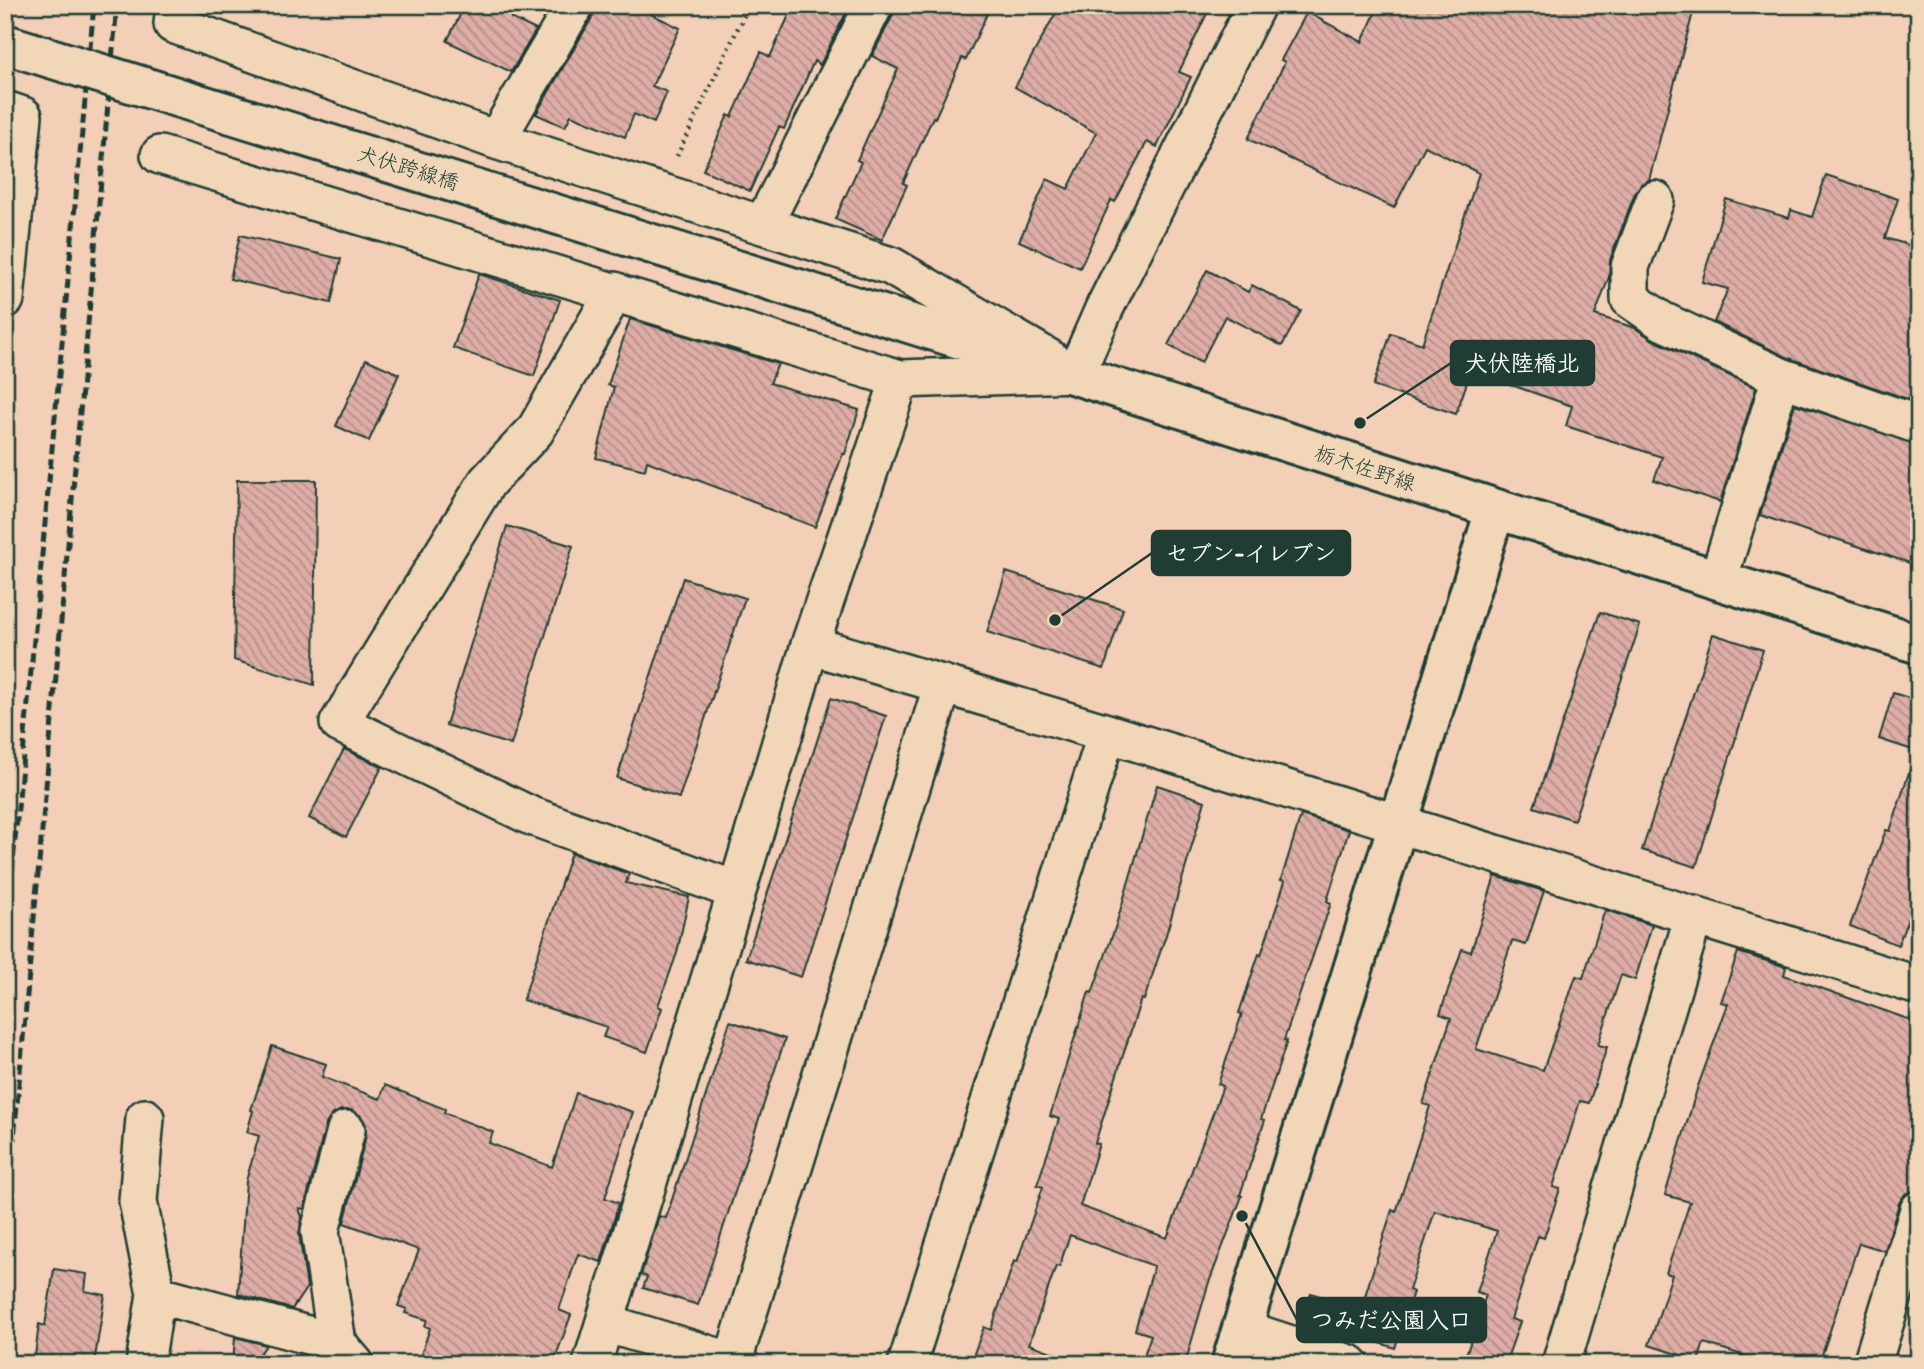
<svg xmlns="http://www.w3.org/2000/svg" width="1924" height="1369" viewBox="0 0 1924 1369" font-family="'Patrick Hand','Klee One',sans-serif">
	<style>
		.building { fill: url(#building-back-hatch); stroke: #1f3d34; stroke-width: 2 }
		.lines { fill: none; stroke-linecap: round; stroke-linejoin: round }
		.street-casing { stroke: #1f3d34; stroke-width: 42 }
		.secondary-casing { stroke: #1f3d34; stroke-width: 44 }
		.primary-casing { stroke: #1f3d34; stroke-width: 44 }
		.path { stroke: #1f3d34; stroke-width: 4.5; stroke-dasharray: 2 5; stroke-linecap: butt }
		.street { stroke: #f1d7b8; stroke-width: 37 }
		.secondary { stroke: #f1d7b8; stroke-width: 38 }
		.primary { stroke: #f1d7b8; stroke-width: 38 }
		.rail { stroke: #1f3d34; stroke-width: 5; stroke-dasharray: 10 5; stroke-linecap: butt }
		.primary-bridge-casing { stroke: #1f3d34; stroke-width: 44; stroke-linecap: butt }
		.primary-bridge { stroke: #f1d7b8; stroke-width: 38 }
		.labels { text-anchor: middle; stroke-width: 5; stroke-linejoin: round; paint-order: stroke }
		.street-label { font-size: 21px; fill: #1f3d34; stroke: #f1d7b8 }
		.leader { fill: none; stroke: #1f3d34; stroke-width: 2.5 }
		.callout-dot { fill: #1f3d34; stroke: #f1d7b8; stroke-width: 2.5 }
		.callout { fill: #1f3d34; stroke: #1f3d34; stroke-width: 2.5 }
		.callout-label { font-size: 23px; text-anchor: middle; font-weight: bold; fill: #fff }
	</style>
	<defs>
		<pattern id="building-back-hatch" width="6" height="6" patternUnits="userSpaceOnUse" patternTransform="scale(1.75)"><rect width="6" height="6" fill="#deada5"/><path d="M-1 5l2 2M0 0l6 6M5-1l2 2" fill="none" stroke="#b38e87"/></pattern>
	</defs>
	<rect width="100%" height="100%" fill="#f3cfb7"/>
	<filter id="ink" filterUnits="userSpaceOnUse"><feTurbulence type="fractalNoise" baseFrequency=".0143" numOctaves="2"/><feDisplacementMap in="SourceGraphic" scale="14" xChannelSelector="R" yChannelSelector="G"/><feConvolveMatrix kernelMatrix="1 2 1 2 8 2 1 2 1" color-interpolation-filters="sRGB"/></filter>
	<g filter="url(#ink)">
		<path class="building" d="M 465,5 L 517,5 L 511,18 L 536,30 L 511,72 L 447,41 Z
			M 596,5 L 655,5 L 651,14 L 680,28 L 652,86 L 667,92 L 654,123 L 634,114 L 625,137 L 571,115 L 565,127 L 536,114 L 593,16 Z
			M 786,5 L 850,5 L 820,65 L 814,61 L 784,129 L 779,127 L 750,191 L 703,170 L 728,115 L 732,117 L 761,52 L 770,57 L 790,13 L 783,10 Z
			M 898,5 L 991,5 L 966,60 L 962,58 L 935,118 L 933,117 L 903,183 L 907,185 L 882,240 L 835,219 L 861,162 L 857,160 L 898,69 L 872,56 Z
			M 1060,5 L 1211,5 L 1179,72 L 1191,77 L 1157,147 L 1147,142 L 1115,202 L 1111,200 L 1080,268 L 1019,241 L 1047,179 L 1068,189 L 1096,133 L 1015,87 Z
			M 1379,5 L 1695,5 L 1649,180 L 1641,184 L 1635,193 L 1610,260 L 1609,277 L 1595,315 L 1635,328 L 1653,340 L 1756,388 L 1720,502 L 1654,480 L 1662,457 L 1566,426 L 1572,406 L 1471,371 L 1456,414 L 1373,386 L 1391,333 L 1422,344 L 1479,173 L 1425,146 L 1394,208 L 1248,139 L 1285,62 L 1281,60 L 1307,12 L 1362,42 Z
			M 1826,175 L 1898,199 L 1885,238 L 1919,248 L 1919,403 L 1789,358 L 1714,322 L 1728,289 L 1702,282 L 1726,199 L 1789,218 L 1791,210 L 1812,217 Z
			M 240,235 L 341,259 L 331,303 L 230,279 Z
			M 1207,270 L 1248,292 L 1252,285 L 1301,311 L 1282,346 L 1225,316 L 1201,363 L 1168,345 Z
			M 479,274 L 560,300 L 534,376 L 453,348 Z
			M 630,319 L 778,364 L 770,383 L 859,410 L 845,454 L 843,454 L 815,527 L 760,506 L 761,504 L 647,461 L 645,470 L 596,458 L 614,387 L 608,385 Z
			M 366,359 L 399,374 L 369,441 L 336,426 Z
			M 1795,404 L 1919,445 L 1919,546 L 1913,564 L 1830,537 L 1830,539 L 1760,515 Z
			M 237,480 L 316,480 L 314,685 L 234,660 Z
			M 507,526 L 573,546 L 511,745 L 446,725 Z
			M 1006,572 L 1123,609 L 1104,669 L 987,632 Z
			M 683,578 L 745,598 L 679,798 L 617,778 Z
			M 1600,612 L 1640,625 L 1574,820 L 1534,807 Z
			M 1713,634 L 1763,650 L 1696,867 L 1642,850 Z
			M 1893,693 L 1919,701 L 1919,752 L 1879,739 Z
			M 831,698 L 886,716 L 801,977 L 746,959 Z
			M 344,749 L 382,767 L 346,837 L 309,818 Z
			M 1912,763 L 1919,764 L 1919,890 L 1898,945 L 1850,926 L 1886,830 L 1890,831 Z
			M 1157,785 L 1205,801 L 1166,935 L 1144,1000 L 1141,999 L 1095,1143 L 1099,1144 L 1080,1206 L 1167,1238 L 1223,1086 L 1218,1084 L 1242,1014 L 1239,1013 L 1259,954 L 1261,955 L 1285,881 L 1281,880 L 1301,815 L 1349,830 L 1327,901 L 1331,903 L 1284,1040 L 1287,1041 L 1261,1119 L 1265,1120 L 1240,1195 L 1242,1196 L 1208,1285 L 1185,1364 L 1141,1364 L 1151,1335 L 1135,1330 L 1154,1266 L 1070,1235 L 1059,1267 L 1056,1266 L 1029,1344 L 1074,1360 L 1073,1364 L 970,1364 L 984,1327 L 991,1330 L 1014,1261 L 1017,1262 L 1043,1187 L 1037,1185 L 1059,1119 L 1050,1116 L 1089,992 L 1092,993 L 1116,925 Z
			M 571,853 L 629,874 L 626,883 L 689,897 L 677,953 L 658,1006 L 662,1008 L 647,1052 L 603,1037 L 607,1027 L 523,1000 Z
			M 1495,876 L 1544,891 L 1526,945 L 1512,941 L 1476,1049 L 1543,1070 L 1576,976 L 1583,978 L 1605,910 L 1652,925 L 1635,980 L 1621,975 L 1598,1045 L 1607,1047 L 1589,1103 L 1580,1101 L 1553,1187 L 1560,1189 L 1544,1238 L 1538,1236 L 1511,1319 L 1520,1322 L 1505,1364 L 1463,1364 L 1486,1295 L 1477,1292 L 1497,1231 L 1435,1211 L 1409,1290 L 1413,1292 L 1395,1348 L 1353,1334 L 1392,1210 L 1396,1212 L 1430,1106 L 1423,1104 L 1451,1018 L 1440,1014 L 1462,949 L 1471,952 Z
			M 1738,952 L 1786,967 L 1784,975 L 1919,1023 L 1919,1190 L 1905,1194 L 1899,1203 L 1885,1251 L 1859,1243 L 1819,1364 L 1771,1364 L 1704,1343 L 1698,1361 L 1649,1345 L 1672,1275 L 1666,1273 L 1690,1202 L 1665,1195 L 1698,1086 L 1728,1004 L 1721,1002 Z
			M 730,1021 L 785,1039 L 698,1305 L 643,1288 L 647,1277 L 641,1275 L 659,1216 L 666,1218 Z
			M 272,1046 L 326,1064 L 322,1077 L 380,1099 L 385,1085 L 445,1109 L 444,1113 L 493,1132 L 489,1143 L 552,1167 L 576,1093 L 633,1112 L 605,1198 L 619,1203 L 601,1262 L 578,1254 L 559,1310 L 571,1315 L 553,1364 L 418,1364 L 430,1328 L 425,1326 L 427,1320 L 405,1313 L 407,1309 L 398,1306 L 419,1250 L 344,1223 L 366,1135 L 366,1125 L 361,1116 L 351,1110 L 341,1110 L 332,1115 L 326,1124 L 304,1209 L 299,1208 L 302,1217 L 299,1234 L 307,1287 L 292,1309 L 238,1294 L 246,1181 L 259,1136 L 247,1132 L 253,1111 L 251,1110 Z
			M 54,1269 L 87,1274 L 85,1291 L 105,1295 L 94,1364 L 34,1364 L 39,1324 L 45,1326 Z
			M 1311,1293 L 1340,1303 L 1331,1333 L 1301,1323 Z
			M 235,1337 L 266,1345 L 253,1364 L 233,1364 Z"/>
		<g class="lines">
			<g class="street-casing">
				<path id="street" d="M 175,5 L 173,24 L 496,140 L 891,266 L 1050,359
					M 5,110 L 23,116 L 5,299
					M 496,140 L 575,5
					M 160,155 L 900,379 L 1076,373 L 1104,309 L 1256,5
					M 1655,200 L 1630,267 L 1630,299 L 1662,321 L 1781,377 L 1919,425
					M 763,225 L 874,5
					M 615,291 L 535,431 L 487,482 L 339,723 L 529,815 L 737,891
					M 1718,580 L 1781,377
					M 810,645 L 1107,733 L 1919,986
					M 145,1118 L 138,1201 L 156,1294 L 145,1364
					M 346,1130 L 320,1231 L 337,1343 L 355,1364
					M 156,1294 L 337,1343
					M 605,1323 L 740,1364
					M 1242,1329 L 1350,1364
					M 592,1364 L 737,891 L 810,645 L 900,379
					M 732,1364 L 943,684
					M 907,1364 L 1107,733
					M 1561,1364 L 1694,915
					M 1872,1364 L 1919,1210"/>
			</g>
			<g class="secondary-casing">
				<path id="secondary" d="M 1231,1364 L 1495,510"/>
			</g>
			<g class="primary-casing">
				<path id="primary" d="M 811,293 C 1182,406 1549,527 1919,644"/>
			</g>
			<path class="path" d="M 677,156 L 749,5"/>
			<use href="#street" class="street"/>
			<use href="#secondary" class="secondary"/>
			<use href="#primary" class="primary"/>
			<path class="rail" d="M 5,946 L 94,5
				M 5,1237 L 117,5"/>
			<g class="primary-bridge-casing">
				<path id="primary-bridge" d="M 5,44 L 811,293"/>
			</g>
			<use href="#primary-bridge" class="primary-bridge"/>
		</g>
	</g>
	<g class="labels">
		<g class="street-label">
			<text transform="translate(408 168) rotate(17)" y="7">犬伏跨線橋</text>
			<text transform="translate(1365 468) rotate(18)" y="7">栃木佐野線</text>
		</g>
	</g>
	<path class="leader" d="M1360 423L1451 363M1055 620L1152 553M1242 1216L1297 1320"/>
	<g class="callout-dot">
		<circle cx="1360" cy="423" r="7"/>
		<circle cx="1055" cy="620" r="7"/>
		<circle cx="1242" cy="1216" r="7"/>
	</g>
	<g class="callout">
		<rect x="1451" y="341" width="143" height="44" rx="7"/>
		<rect x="1152" y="531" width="198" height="44" rx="7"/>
		<rect x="1297" y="1298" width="189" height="44" rx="7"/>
	</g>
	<g class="callout-label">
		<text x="1522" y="371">犬伏陸橋北</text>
		<text x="1251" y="561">セブン-イレブン</text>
		<text x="1391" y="1328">つみだ公園入口</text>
	</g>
	<rect width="1924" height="1369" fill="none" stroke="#f1d7b8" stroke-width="28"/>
	<rect x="14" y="14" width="1896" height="1341" fill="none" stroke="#1f3d34" stroke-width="2.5" filter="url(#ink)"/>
</svg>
